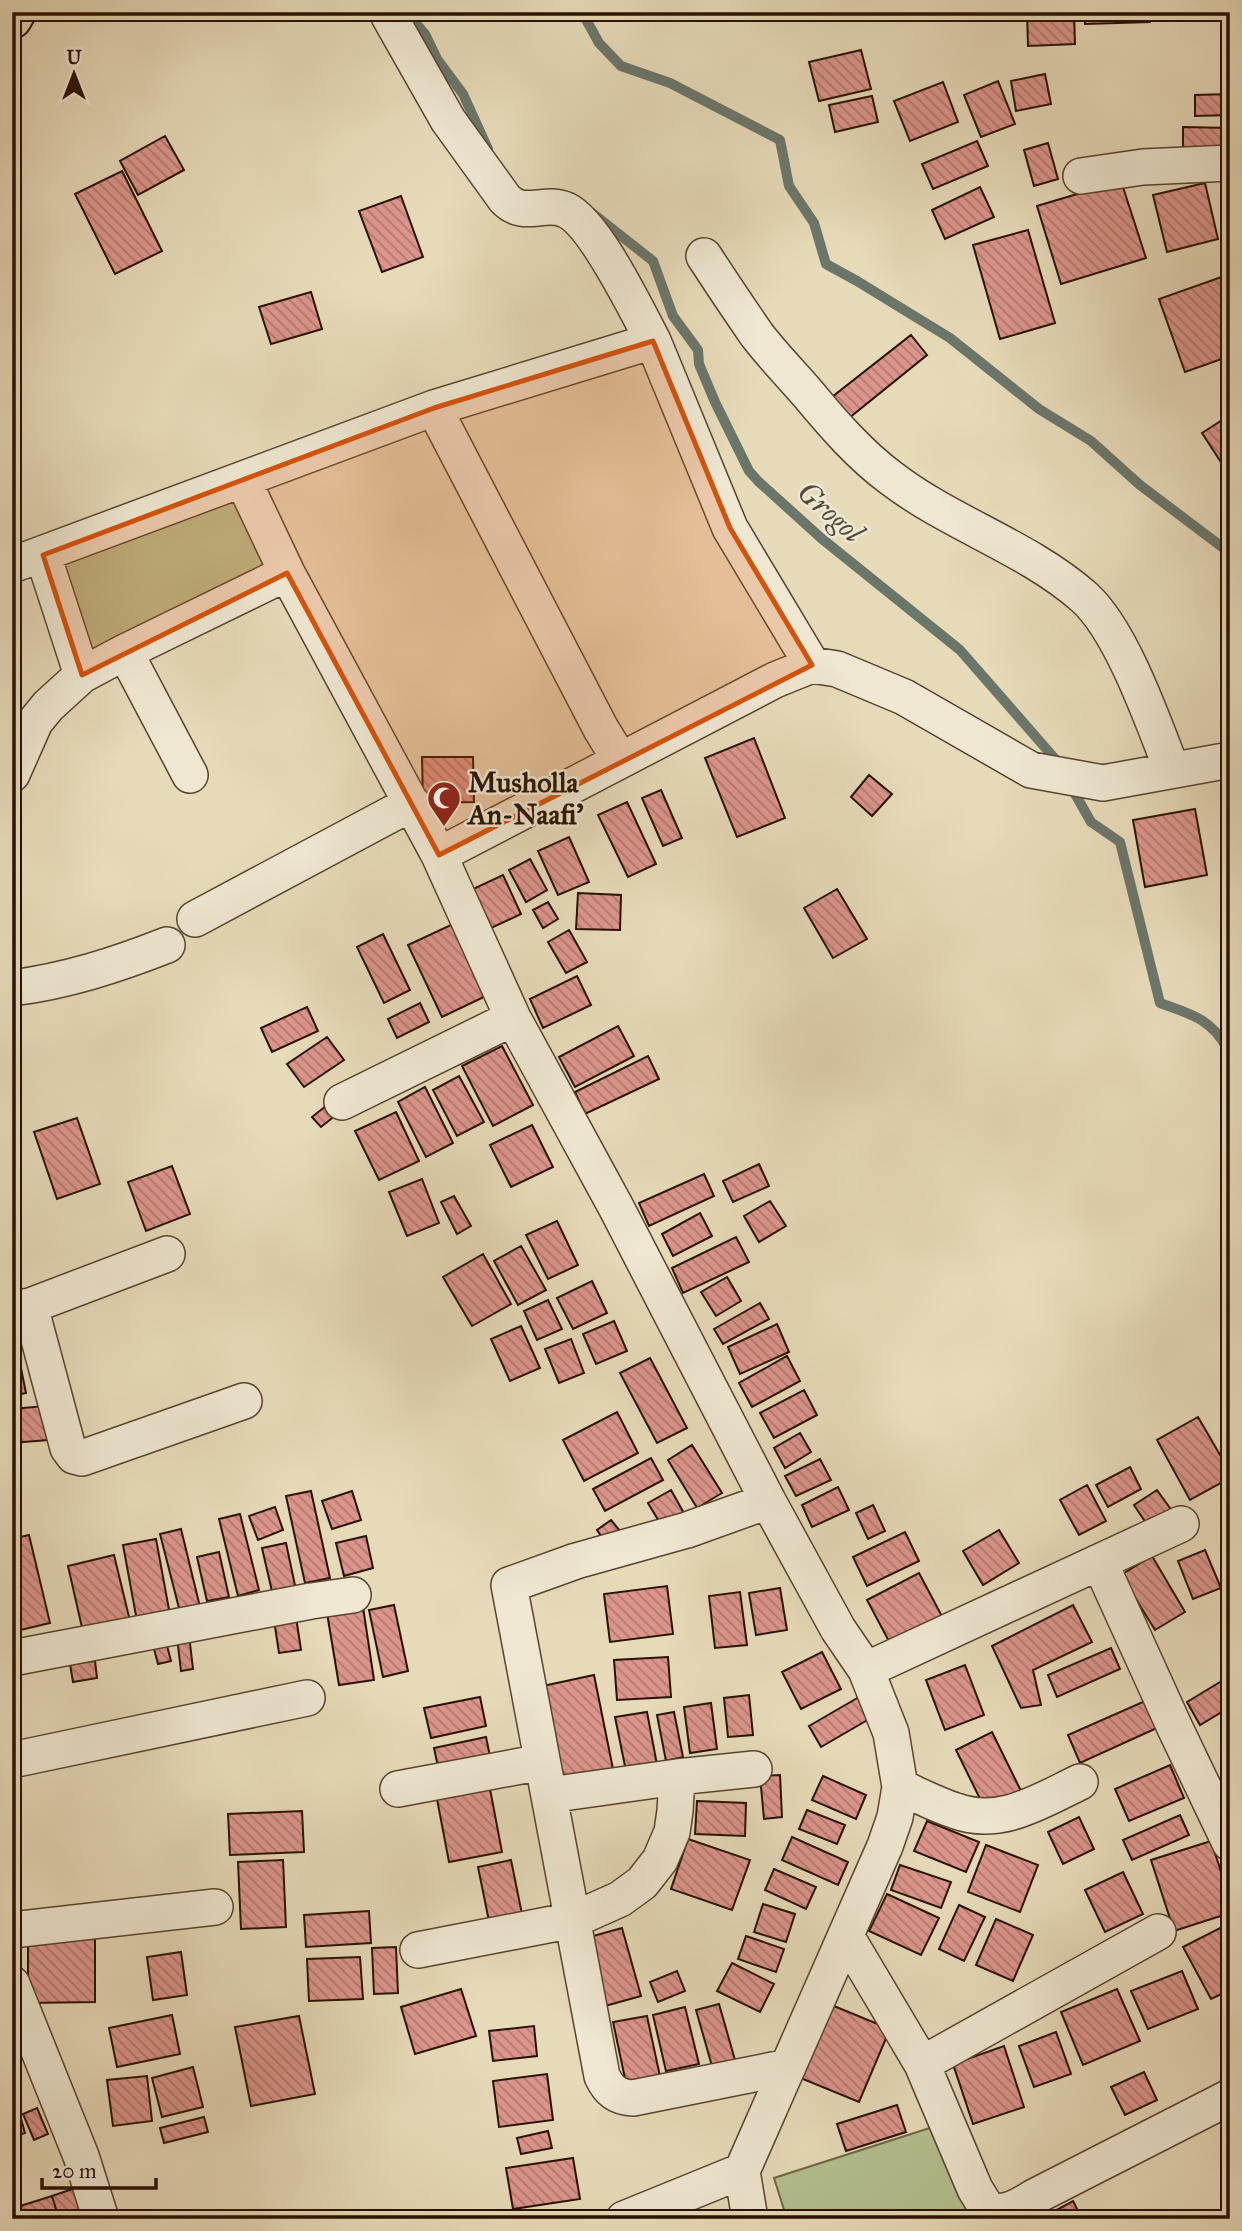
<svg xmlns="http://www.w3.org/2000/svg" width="1242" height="2231" viewBox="0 0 1242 2231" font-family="'IM FELL Great Primer',serif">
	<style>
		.park { fill: #b4c090; stroke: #6e6848; stroke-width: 2 }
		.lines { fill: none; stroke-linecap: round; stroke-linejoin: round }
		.stream { stroke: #6b766b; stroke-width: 10 }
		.building { fill: url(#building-back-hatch); stroke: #281100; stroke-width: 2 }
		.street-casing { stroke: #58432e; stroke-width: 38 }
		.highway-casing { stroke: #281100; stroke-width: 42 }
		.street { stroke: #efe7d2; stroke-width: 35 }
		.highway { stroke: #e7dab9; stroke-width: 38 }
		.marked { fill: #d5520b; fill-opacity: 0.2; stroke: #d5520b; stroke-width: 5; stroke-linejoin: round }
		.labels { text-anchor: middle; stroke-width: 5; stroke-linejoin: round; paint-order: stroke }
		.poi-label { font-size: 28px; font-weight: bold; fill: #281100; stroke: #efe7d2; text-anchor: start }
		.water-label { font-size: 30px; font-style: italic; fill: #4f4c3e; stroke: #efe7d2 }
	</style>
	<defs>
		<pattern id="building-back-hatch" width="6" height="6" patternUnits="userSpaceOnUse" patternTransform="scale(1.75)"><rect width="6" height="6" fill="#dc958c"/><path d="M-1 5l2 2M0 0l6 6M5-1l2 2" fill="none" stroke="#b27870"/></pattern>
	</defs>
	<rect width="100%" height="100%" fill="#e7dab9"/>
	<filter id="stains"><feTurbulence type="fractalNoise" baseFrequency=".00286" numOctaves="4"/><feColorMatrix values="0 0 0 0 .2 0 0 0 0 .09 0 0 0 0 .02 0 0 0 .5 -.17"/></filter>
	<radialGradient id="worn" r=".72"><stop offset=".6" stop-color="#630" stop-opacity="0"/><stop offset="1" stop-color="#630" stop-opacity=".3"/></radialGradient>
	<path class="park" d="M 241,481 L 290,573 L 81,673 L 49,554 Z
		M 939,2125 L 971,2219 L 787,2219 L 774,2178 Z"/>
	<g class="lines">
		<path class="stream" d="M 406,12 L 425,34 L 437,59 L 463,94 L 488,149
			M 582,12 L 599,43 L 621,66 L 670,83 L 780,140 L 789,186 L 814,223 L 826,264 L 857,281 L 950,338 L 1039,409 L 1091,441 L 1140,485 L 1230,553
			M 592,213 L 653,261 L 673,316 L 698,350 L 699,364 L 715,402 L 749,471 L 758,481 L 821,538 L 960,650 L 1056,760 L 1061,768
			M 1070,785 L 1091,822 L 1120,842 L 1160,1003 C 1190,1014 1210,1018 1227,1048 L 1230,1049"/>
	</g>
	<path class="building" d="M 1027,12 L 1074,12 L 1075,44 L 1028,46 Z
		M 1085,12 L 1150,12 L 1150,22 L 1085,24 Z
		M 861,50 L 871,89 L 819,101 L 809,62 Z
		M 1045,74 L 1051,104 L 1016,111 L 1011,81 Z
		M 998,81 L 1015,124 L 981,137 L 964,95 Z
		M 943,82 L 958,122 L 910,141 L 894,101 Z
		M 1230,94 L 1230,115 L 1195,116 L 1195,95 Z
		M 872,96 L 878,122 L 835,132 L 829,105 Z
		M 1183,127 L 1230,128 L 1230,157 L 1183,157 Z
		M 165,136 L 184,170 L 138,195 L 120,161 Z
		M 977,141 L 988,166 L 933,189 L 922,164 Z
		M 1048,143 L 1058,179 L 1034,186 L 1024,150 Z
		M 122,171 L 162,251 L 115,274 L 75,194 Z
		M 1121,181 L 1146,258 L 1061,284 L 1037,206 Z
		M 1205,183 L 1218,239 L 1167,252 L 1153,195 Z
		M 980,187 L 994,217 L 945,239 L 932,210 Z
		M 401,196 L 423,257 L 382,272 L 359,211 Z
		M 1028,230 L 1055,323 L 1000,339 L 973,245 Z
		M 1230,274 L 1230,356 L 1185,372 L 1159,299 Z
		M 311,292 L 322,329 L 271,344 L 259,307 Z
		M 911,335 L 927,355 L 849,418 L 832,397 Z
		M 1230,415 L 1230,468 L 1226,470 L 1202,433 Z
		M 754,738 L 785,818 L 737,837 L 705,758 Z
		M 422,757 L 473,757 L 474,802 L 423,803 Z
		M 869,775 L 892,794 L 872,816 L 851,797 Z
		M 661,790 L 682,838 L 663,846 L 642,798 Z
		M 627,802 L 656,864 L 628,877 L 598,815 Z
		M 1195,809 L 1207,875 L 1145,887 L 1133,820 Z
		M 569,837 L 589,882 L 558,895 L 538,851 Z
		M 530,859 L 547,890 L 526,902 L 509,870 Z
		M 503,875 L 521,914 L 489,929 L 471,890 Z
		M 837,889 L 867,939 L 833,958 L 804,908 Z
		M 578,893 L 621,895 L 620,930 L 576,929 Z
		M 548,902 L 558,919 L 543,928 L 533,910 Z
		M 453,924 L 488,995 L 442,1017 L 408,945 Z
		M 569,930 L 587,962 L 566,973 L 548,942 Z
		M 383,934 L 410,990 L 384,1003 L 357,947 Z
		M 577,976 L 591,1005 L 543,1028 L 530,999 Z
		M 420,1003 L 429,1022 L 397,1038 L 388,1019 Z
		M 307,1007 L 318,1031 L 272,1052 L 261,1028 Z
		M 618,1026 L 634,1056 L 575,1087 L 559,1057 Z
		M 327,1037 L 344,1060 L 304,1087 L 287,1064 Z
		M 502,1046 L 533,1105 L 493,1126 L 462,1066 Z
		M 648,1056 L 659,1079 L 585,1114 L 575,1092 Z
		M 459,1076 L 484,1122 L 457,1136 L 433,1090 Z
		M 425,1087 L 453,1143 L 426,1157 L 398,1102 Z
		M 332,1101 L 341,1111 L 321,1127 L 312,1117 Z
		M 396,1112 L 419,1161 L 379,1180 L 355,1131 Z
		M 77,1118 L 100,1184 L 57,1199 L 34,1132 Z
		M 532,1125 L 553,1167 L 511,1187 L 490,1145 Z
		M 759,1164 L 769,1186 L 733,1202 L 723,1181 Z
		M 172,1166 L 190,1214 L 146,1231 L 128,1182 Z
		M 704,1174 L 714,1196 L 649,1226 L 639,1203 Z
		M 422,1179 L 439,1223 L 407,1236 L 389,1192 Z
		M 454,1196 L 471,1226 L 457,1234 L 441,1202 Z
		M 770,1201 L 786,1226 L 759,1242 L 744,1216 Z
		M 700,1213 L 712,1236 L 673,1256 L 662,1234 Z
		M 557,1221 L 578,1265 L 548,1279 L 526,1235 Z
		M 736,1237 L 749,1262 L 683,1293 L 672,1268 Z
		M 521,1246 L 546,1290 L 518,1305 L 494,1261 Z
		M 483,1254 L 511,1304 L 472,1326 L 443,1277 Z
		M 727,1277 L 741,1301 L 716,1316 L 701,1292 Z
		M 592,1281 L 607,1313 L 573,1329 L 557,1298 Z
		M 548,1300 L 562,1329 L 537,1340 L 524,1311 Z
		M 760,1303 L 769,1319 L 723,1344 L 714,1329 Z
		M 614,1321 L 627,1351 L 596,1364 L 583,1334 Z
		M 777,1324 L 789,1352 L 740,1374 L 728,1347 Z
		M 521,1326 L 540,1368 L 510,1381 L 491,1339 Z
		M 14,1334 L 26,1393 L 12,1396 L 12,1335 Z
		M 571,1339 L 584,1373 L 559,1383 L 545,1349 Z
		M 787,1356 L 800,1381 L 752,1407 L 739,1383 Z
		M 650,1358 L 687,1428 L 657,1443 L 620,1373 Z
		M 804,1390 L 817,1415 L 774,1438 L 760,1413 Z
		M 45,1406 L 48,1440 L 12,1443 L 12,1409 Z
		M 617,1412 L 638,1453 L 584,1481 L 563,1440 Z
		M 1198,1417 L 1230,1472 L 1230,1478 L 1190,1500 L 1157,1440 Z
		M 800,1433 L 811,1452 L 785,1468 L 774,1448 Z
		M 692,1445 L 722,1493 L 697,1508 L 668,1460 Z
		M 651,1458 L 663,1480 L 605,1511 L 593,1489 Z
		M 820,1459 L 831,1480 L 796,1496 L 785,1476 Z
		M 1130,1467 L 1141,1489 L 1108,1507 L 1096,1485 Z
		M 1087,1485 L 1106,1521 L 1079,1535 L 1060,1500 Z
		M 838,1487 L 849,1510 L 812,1527 L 802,1505 Z
		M 671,1490 L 685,1515 L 663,1528 L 648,1503 Z
		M 1157,1490 L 1172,1511 L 1148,1526 L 1134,1505 Z
		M 311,1491 L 330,1578 L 305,1583 L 286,1496 Z
		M 352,1491 L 361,1520 L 332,1529 L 322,1501 Z
		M 873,1505 L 885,1531 L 868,1539 L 856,1513 Z
		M 275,1507 L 283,1530 L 258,1540 L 249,1516 Z
		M 240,1514 L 259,1590 L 238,1596 L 219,1519 Z
		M 611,1520 L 620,1531 L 606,1543 L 597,1530 Z
		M 181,1529 L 200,1607 L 180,1612 L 160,1534 Z
		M 999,1530 L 1019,1563 L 983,1585 L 963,1551 Z
		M 905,1532 L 919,1561 L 867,1586 L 853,1557 Z
		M 29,1535 L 50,1623 L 12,1632 L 12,1539 Z
		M 366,1536 L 373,1568 L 344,1576 L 336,1543 Z
		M 156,1539 L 170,1615 L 137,1621 L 123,1545 Z
		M 286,1543 L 297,1595 L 274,1600 L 262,1548 Z
		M 1205,1550 L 1221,1588 L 1193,1599 L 1178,1561 Z
		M 219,1552 L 229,1597 L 207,1601 L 197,1557 Z
		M 114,1555 L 130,1621 L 83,1632 L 68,1566 Z
		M 1152,1556 L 1185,1612 L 1155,1630 L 1121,1575 Z
		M 919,1573 L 944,1620 L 892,1647 L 867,1600 Z
		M 667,1586 L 673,1634 L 610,1642 L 604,1594 Z
		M 780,1588 L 787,1630 L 756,1635 L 749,1593 Z
		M 740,1592 L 747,1645 L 715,1648 L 709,1596 Z
		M 394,1605 L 408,1671 L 383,1677 L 369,1610 Z
		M 1073,1605 L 1092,1642 L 1033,1670 L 1041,1705 L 1021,1708 L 992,1646 Z
		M 363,1607 L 374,1680 L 339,1685 L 327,1613 Z
		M 296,1617 L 301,1650 L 279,1653 L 274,1620 Z
		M 189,1635 L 193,1669 L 181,1671 L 177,1637 Z
		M 166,1642 L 171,1661 L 158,1664 L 153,1645 Z
		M 1111,1648 L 1120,1669 L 1057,1697 L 1048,1675 Z
		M 822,1652 L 841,1689 L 801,1709 L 782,1672 Z
		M 668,1657 L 671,1697 L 617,1700 L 614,1660 Z
		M 95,1661 L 97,1678 L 73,1682 L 70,1664 Z
		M 965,1665 L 984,1715 L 945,1730 L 926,1680 Z
		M 594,1675 L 613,1769 L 557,1780 L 538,1687 Z
		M 1230,1676 L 1230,1707 L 1200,1725 L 1187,1702 Z
		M 749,1695 L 753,1735 L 728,1737 L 724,1698 Z
		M 480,1697 L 486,1726 L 431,1738 L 424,1708 Z
		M 859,1697 L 871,1718 L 821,1747 L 809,1726 Z
		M 1145,1701 L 1157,1728 L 1080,1763 L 1068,1735 Z
		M 711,1703 L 717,1749 L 690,1753 L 684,1707 Z
		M 647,1712 L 658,1770 L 627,1776 L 615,1717 Z
		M 674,1712 L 683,1757 L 666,1761 L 657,1715 Z
		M 992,1732 L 1021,1791 L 985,1809 L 956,1750 Z
		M 486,1737 L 492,1766 L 440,1776 L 434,1748 Z
		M 1170,1765 L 1184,1798 L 1129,1821 L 1115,1789 Z
		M 780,1775 L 782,1817 L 764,1819 L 760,1776 Z
		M 823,1776 L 866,1795 L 856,1819 L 812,1800 Z
		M 490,1789 L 502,1852 L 449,1862 L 437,1799 Z
		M 697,1801 L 746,1803 L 745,1836 L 695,1834 Z
		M 807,1810 L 845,1825 L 837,1844 L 799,1829 Z
		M 302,1811 L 304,1852 L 230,1855 L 228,1814 Z
		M 1180,1815 L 1189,1835 L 1132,1860 L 1123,1840 Z
		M 1079,1817 L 1094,1849 L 1063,1864 L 1048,1832 Z
		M 927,1821 L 979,1842 L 966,1872 L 914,1851 Z
		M 792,1837 L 848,1862 L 838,1885 L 782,1860 Z
		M 688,1839 L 750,1860 L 732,1910 L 671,1889 Z
		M 1211,1841 L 1230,1899 L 1230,1913 L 1174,1931 L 1151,1860 Z
		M 986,1845 L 1038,1865 L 1020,1912 L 968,1892 Z
		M 283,1860 L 286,1927 L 241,1929 L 238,1862 Z
		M 511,1860 L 524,1924 L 491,1931 L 478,1867 Z
		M 900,1865 L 951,1882 L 941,1908 L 891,1890 Z
		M 774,1869 L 816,1887 L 806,1909 L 765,1890 Z
		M 1123,1872 L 1143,1914 L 1105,1932 L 1085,1890 Z
		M 887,1894 L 939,1918 L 921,1955 L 869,1931 Z
		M 763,1904 L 795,1914 L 786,1942 L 754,1932 Z
		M 959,1905 L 985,1917 L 964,1961 L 939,1949 Z
		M 369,1911 L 371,1943 L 306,1947 L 304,1915 Z
		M 996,1919 L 1033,1935 L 1013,1981 L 976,1965 Z
		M 1222,1927 L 1230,1943 L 1230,1990 L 1211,1999 L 1183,1947 Z
		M 622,1928 L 641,1996 L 605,2006 L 586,1938 Z
		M 95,1934 L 95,2002 L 28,2003 L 28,1935 Z
		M 746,1936 L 784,1949 L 776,1972 L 738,1959 Z
		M 396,1947 L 398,1993 L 374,1994 L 372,1948 Z
		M 181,1952 L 187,1995 L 153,2000 L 147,1957 Z
		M 360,1957 L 363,1999 L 309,2001 L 307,1959 Z
		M 732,1963 L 774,1984 L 760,2012 L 717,1991 Z
		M 677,1971 L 685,1991 L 658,2002 L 650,1982 Z
		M 1182,1971 L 1198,2009 L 1148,2029 L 1131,1991 Z
		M 461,1989 L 476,2036 L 415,2054 L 401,2007 Z
		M 1117,1989 L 1140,2041 L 1083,2065 L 1061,2012 Z
		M 719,2004 L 735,2060 L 712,2066 L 696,2010 Z
		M 829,2004 L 890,2029 L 859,2102 L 798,2077 Z
		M 685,2007 L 699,2064 L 666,2071 L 653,2015 Z
		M 172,2015 L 180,2054 L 117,2067 L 109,2028 Z
		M 299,2016 L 315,2094 L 251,2106 L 235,2027 Z
		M 647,2016 L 661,2081 L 627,2088 L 613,2022 Z
		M 534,2026 L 537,2056 L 493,2061 L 489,2031 Z
		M 1056,2032 L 1071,2074 L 1034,2087 L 1019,2046 Z
		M 1004,2046 L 1024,2107 L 973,2124 L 953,2064 Z
		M 193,2067 L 203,2107 L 162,2117 L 152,2078 Z
		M 1144,2072 L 1157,2100 L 1125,2115 L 1111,2087 Z
		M 547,2074 L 553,2120 L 499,2127 L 493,2081 Z
		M 147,2076 L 152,2121 L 113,2126 L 107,2080 Z
		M 897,2105 L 906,2132 L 846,2151 L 837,2124 Z
		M 18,2108 L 25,2133 L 12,2137 L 12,2110 Z
		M 37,2108 L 48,2134 L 34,2140 L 23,2114 Z
		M 204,2117 L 208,2132 L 164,2143 L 160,2128 Z
		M 548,2131 L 552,2148 L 521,2154 L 517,2138 Z
		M 573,2158 L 580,2199 L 513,2209 L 506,2168 Z
		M 87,2184 L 98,2219 L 59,2219 L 52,2196 Z
		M 52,2196 L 59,2219 L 18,2219 L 14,2208 Z
		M 1073,2201 L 1082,2219 L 1040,2219 Z"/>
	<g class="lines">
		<g class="street-casing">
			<path id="street" d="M 389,16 L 448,120 L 505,199 C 524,219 545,200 566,210 C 595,223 637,311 653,341
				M 1081,176 L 1143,167 L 1230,163
				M 704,256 C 721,282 739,309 757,335 C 773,356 792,375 809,395 C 833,424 860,455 891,478 C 951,524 1027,547 1084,597 C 1122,631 1153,722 1172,770
				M 434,408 L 601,729 L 620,760
				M 243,480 L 287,573 L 439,855 L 513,1018 L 617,1209 L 768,1501 L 838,1629 L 866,1670 L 891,1733 L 900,1787 L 895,1817 L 885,1846 L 742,2171 L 624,2219
				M 43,555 L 82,675 L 125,652 L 287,573
				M 12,565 L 434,408 L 653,341 L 730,528 L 812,665
				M 125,652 L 190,775
				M 12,774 L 35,722 L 48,706 L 82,675
				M 439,855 L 775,680 L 812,665 L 837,669 L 904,697 L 1031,770 L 1103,783 L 1230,760
				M 195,919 L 412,803
				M 12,988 C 67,981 116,965 167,945
				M 342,1102 L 513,1018
				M 30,1306 L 68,1448 L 74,1456 L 82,1458 L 244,1401
				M 12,1309 L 30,1306 L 167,1254
				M 768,1501 L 687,1530 L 576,1561 L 509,1585 L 602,2076 C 609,2091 617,2097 633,2098 L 788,2067
				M 1100,1563 L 1175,1728 L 1230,1843
				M 12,1658 L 311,1601 L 353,1595
				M 866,1670 L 1181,1524
				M 12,1760 L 307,1698
				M 677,1777 L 754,1769
				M 900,1787 C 918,1795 937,1805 956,1811 C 1001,1827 1040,1801 1080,1782
				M 398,1789 L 542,1762
				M 12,1930 L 215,1907
				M 846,1936 L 922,2064 L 975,2189 L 988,2210 C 1006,2215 1020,2206 1034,2197 L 1230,2097
				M 418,1950 L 573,1920 L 620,1899 L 642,1883 L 660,1860 L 672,1832 L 675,1811 L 677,1777 L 549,1795
				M 12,1984 L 81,2156 L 101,2219
				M 922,2064 L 1158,1932
				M 742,2171 L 750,2219"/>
		</g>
		<g class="highway-casing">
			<path id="highway" d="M 12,19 L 16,12"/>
		</g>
		<use href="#street" class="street"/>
		<use href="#highway" class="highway"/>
	</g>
	<path class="marked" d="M 653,341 L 730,528 L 812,665 L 439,855 L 287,573 L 82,675 L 43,555 L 434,408 Z"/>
	<defs>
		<g id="mosque-pin" transform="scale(1.75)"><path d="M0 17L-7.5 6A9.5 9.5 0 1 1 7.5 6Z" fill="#8f2418" stroke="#efe7d2"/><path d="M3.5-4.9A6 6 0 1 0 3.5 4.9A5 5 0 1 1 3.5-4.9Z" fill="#fff"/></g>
	</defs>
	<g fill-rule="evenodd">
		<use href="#mosque-pin" x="444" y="798"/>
	</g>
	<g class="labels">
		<g class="poi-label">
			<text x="468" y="792">Musholla<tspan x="468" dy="32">An-Naafi'</tspan></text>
		</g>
		<g class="water-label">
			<text transform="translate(830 512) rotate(41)" y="10">Grogol</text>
		</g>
	</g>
	<rect width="1242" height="2231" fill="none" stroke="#e7dab9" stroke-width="42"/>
	<rect x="14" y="14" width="1214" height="2203" fill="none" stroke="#281100" stroke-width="3.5"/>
	<rect x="21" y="21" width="1200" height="2189" fill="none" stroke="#281100" stroke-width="2"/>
	<g transform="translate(74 74)" stroke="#efe7d2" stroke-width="5" paint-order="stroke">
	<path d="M0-5L12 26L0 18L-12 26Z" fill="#281100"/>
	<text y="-10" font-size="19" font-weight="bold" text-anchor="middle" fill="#281100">U</text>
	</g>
	<path d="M42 2178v10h114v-10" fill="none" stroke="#281100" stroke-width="3.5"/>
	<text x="52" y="2178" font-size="21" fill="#281100" stroke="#efe7d2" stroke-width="5" paint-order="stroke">20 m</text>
	<rect width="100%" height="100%" filter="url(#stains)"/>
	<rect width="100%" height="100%" fill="url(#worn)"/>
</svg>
